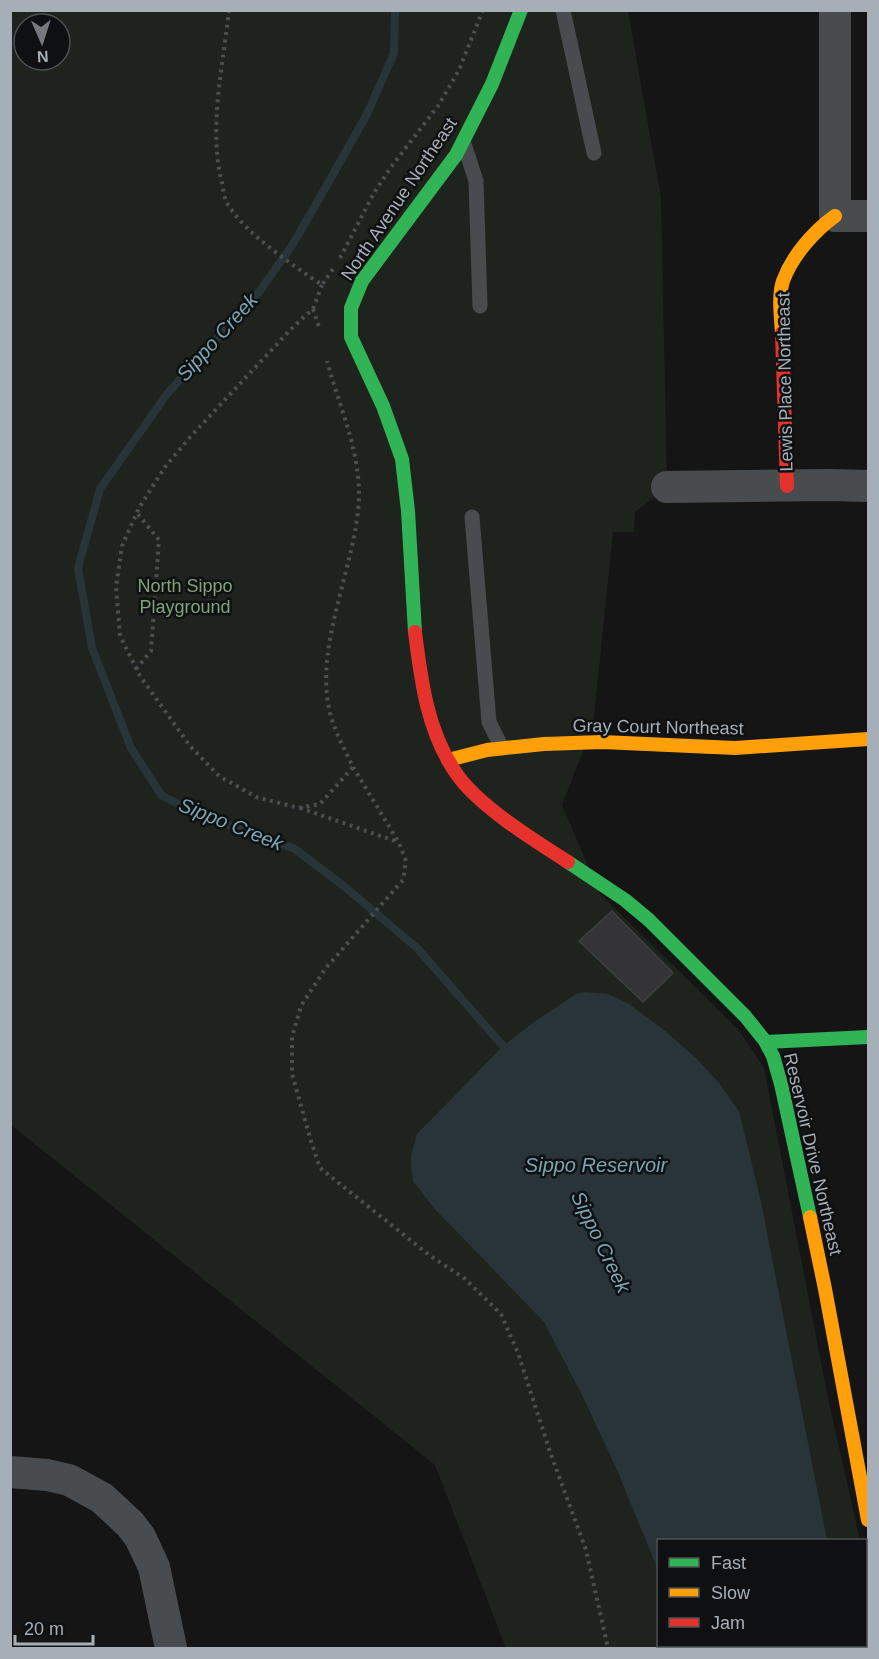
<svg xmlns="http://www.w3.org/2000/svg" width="879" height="1659" viewBox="0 0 879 1659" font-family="Helvetica,sans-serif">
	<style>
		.green { fill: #1e241d; fill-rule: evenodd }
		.water { fill: #283437 }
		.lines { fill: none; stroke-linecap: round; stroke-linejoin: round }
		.stream { stroke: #283437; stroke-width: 8 }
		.building { fill: #343436; stroke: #3d4041; stroke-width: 1.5 }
		.path { stroke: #4b4d50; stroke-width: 4; stroke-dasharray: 3 4.5; stroke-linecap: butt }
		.lane { stroke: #494c4e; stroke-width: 15 }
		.street { stroke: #494c4e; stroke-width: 32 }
		.fast { stroke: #30b455; stroke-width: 14 }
		.slow { stroke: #ff9f0a; stroke-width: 14 }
		.jam { stroke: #e5322d; stroke-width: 14 }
		.labels { text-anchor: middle; stroke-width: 5; stroke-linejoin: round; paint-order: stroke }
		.street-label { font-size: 18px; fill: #a6afb7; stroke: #0f1011 }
		.park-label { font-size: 18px; fill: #83a27c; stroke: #0f1011 }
		.water-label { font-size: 20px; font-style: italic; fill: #7ca5b2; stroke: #0f1011 }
	</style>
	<rect width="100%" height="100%" fill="#151515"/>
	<path class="green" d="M 10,11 L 628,11 L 661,198 L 667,487 L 635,512 L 634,532 L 613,532 L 593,726 L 562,805 L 600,894 L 738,1029 L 764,1068 L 829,1403 L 860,1540 L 658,1540 L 658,1646 L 866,1646 L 866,1566 L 868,1580 L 868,1648 L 506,1648 L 435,1465 L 11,1125 ZM 24,24 L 60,24 L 60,60 L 24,60 Z"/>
	<path class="water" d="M 584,992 L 608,994 L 629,1004 L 664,1030 L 696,1058 L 719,1083 L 739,1111 L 761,1202 L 827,1540 L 658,1540 L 658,1570 L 617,1470 L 583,1397 L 544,1322 L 434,1208 L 413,1181 L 411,1167 L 411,1156 L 417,1134 L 503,1046 L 534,1022 L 576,994 Z
		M 685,1646 L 863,1646 L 864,1648 L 686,1648 Z"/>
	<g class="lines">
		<path class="stream" d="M 395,10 L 394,53 L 367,114 L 319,199 L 291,247 L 259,292 L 167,394 L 100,489 L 78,568 L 92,648 L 131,748 L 162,796 L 209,818 L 295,849 L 345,887 L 417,948 L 503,1046 L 507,1054"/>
	</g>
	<path class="building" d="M 612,911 L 673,973 L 643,1002 L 579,941 Z"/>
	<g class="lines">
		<path class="path" d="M 229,10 C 223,66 208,129 222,183 C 223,189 224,196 226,201 C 243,233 293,265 322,285 L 333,269
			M 340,258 L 374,193 L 391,167 L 438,106 L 459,70 L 483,10
			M 322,285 L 313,309 L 294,326 L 191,436 L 165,467 L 139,508 L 122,546 L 116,587 L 120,636 L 140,676 L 190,746 L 219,776 L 256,797 L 299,808 L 320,804 L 353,767 C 344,748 333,729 329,708 C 315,644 356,565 359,498 C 360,450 339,406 327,361
			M 313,309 L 319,327
			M 136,669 L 151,651 L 159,540 L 137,513
			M 353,767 L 399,843 L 406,861 L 403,880 L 325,969 L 301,1006 L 292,1037 L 292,1074 L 311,1141 L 320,1168 L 429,1255 L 464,1278 L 501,1314 L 518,1353 L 550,1452 L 586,1550 L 608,1648
			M 300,808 L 398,842"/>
		<path class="lane" d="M 563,10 L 594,153
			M 464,144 L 476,181 L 480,306
			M 472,517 L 489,722 L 502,748"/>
		<path class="street" d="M 835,10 L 835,216 L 868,216
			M 667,487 L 830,485 L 868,486
			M 10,1472 L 47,1475 L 69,1480 L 102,1498 L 130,1524 L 140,1537 L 154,1567 L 171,1648"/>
		<path class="fast" d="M 415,632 L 408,511 L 402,459 L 383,406 L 351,337 L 351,308 L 362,281 L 456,155 L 492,84 L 521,10
			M 568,862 L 625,900 L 649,920 L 745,1016 L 765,1041 L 773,1056 L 781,1084 L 810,1217
			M 766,1042 L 868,1037"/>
		<path class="slow" d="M 782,333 C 781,317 778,296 783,281 C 792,256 814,231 835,216
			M 448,760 L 487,750 L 544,744 L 602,742 L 735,748 L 868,739
			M 810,1217 L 825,1289 L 868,1520"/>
		<path class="jam" d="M 782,333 L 787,486
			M 415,632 C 421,680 427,731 456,773 C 477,805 535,841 568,862"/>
	</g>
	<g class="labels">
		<g class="street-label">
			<text transform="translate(399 199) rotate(-56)" y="6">North Avenue Northeast</text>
			<text transform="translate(785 382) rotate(-91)" y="6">Lewis Place Northeast</text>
			<text transform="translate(658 727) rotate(1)" y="6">Gray Court Northeast</text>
			<text transform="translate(813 1154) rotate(77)" y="6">Reservoir Drive Northeast</text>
		</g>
		<g class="park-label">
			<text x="185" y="592">North Sippo<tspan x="185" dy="21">Playground</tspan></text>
		</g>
		<g class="water-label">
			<text transform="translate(217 337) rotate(-48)" y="7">Sippo Creek</text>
			<text transform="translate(231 824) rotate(22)" y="7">Sippo Creek</text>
			<text x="596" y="1172">Sippo Reservoir</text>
			<text transform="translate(601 1242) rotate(64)" y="7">Sippo Creek</text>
		</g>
	</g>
	<rect width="879" height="1659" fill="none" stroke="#a6afb7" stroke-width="24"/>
	<rect x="657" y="1539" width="210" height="108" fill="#0f1011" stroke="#4b5053" stroke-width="1.5"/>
	<rect x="669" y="1558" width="30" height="9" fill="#30b455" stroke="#4b5053" stroke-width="1.5"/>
	<text x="711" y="1569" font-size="18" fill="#a6afb7">Fast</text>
	<rect x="669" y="1588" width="30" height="9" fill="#ff9f0a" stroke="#4b5053" stroke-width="1.5"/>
	<text x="711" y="1599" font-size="18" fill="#a6afb7">Slow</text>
	<rect x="669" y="1618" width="30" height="9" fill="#e5322d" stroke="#4b5053" stroke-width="1.5"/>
	<text x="711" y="1629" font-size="18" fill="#a6afb7">Jam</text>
	<g transform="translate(42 42) rotate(177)"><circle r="28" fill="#0f1011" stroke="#4b5053" stroke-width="1.5"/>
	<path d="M0-4.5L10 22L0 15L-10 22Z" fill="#73797e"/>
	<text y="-9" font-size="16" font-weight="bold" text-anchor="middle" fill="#a6afb7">N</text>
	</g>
	<path d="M15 1635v9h78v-9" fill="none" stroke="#a6afb7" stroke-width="3"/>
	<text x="24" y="1635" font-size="18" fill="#a6afb7" stroke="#0f1011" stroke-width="4.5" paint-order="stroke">20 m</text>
</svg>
